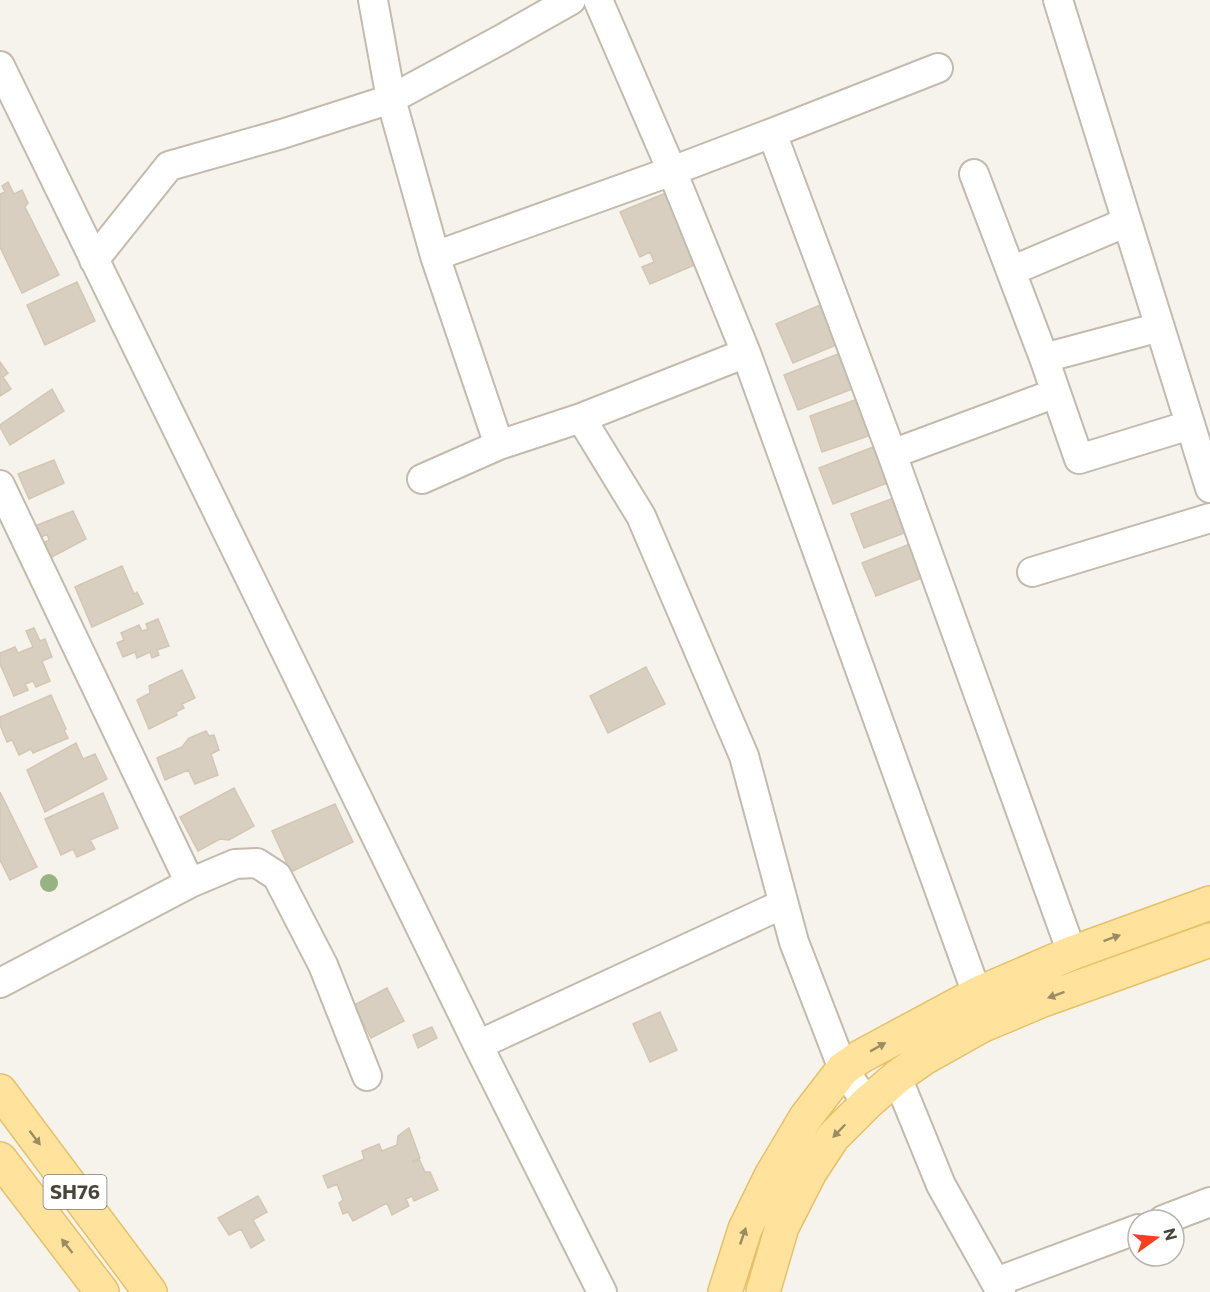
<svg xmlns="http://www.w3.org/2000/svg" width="1210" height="1292" viewBox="0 0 1210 1292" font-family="Commissioner,sans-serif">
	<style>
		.building { fill: #d8cfc1; stroke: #d3c7b4; stroke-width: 1.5 }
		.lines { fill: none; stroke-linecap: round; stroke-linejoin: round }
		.minor-casing { stroke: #c2bbae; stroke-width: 32 }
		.major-casing { stroke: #e6c16a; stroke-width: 36 }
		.minor { stroke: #fff; stroke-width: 28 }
		.major { stroke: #ffe39c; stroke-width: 33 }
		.tree { fill: #97b381 }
		.oneway { fill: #9c8c66 }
		.labels { text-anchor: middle; stroke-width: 4.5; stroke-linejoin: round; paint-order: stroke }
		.shield { fill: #fff; stroke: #817c74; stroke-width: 1.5 }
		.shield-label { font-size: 20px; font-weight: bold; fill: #4b4439 }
	</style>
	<rect width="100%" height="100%" fill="#f6f3ec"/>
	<path class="building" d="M 8,182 L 14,194 L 22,190 L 28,203 L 25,207 L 59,275 L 22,293 L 0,247 L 0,194 L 5,192 L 2,186 Z
		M 668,192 L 699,263 L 650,284 L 642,267 L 654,262 L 650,252 L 640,257 L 620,212 Z
		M 77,282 L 95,321 L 45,345 L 27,305 Z
		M 827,302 L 843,342 L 793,363 L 776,324 Z
		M 838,354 L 852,389 L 798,410 L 784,375 Z
		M 0,362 L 8,373 L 3,377 L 11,389 L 0,396 Z
		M 52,389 L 64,411 L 10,445 L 0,427 L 0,425 Z
		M 858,399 L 871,435 L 822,452 L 810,416 Z
		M 873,447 L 887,483 L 833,504 L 819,468 Z
		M 54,460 L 64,483 L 29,499 L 18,474 Z
		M 894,498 L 907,532 L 864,548 L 851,514 Z
		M 73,511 L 86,539 L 50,558 L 43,543 L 49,540 L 47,534 L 40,538 L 35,526 Z
		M 910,544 L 924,577 L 876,596 L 862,563 Z
		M 122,566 L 134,594 L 137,592 L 143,604 L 92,627 L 75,587 Z
		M 158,619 L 169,646 L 157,650 L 159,655 L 152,658 L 150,652 L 137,658 L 135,652 L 123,657 L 117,643 L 124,640 L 121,633 L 139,625 L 142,631 L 148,629 L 146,624 Z
		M 34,628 L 40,641 L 45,639 L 52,657 L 42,661 L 50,681 L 36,687 L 33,681 L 25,684 L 28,690 L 14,696 L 0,664 L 0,653 L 15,647 L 18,653 L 33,647 L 26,631 Z
		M 646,667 L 665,704 L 608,733 L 590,696 Z
		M 182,670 L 195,698 L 182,704 L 184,708 L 176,712 L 177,715 L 149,729 L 137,700 L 150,693 L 149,686 Z
		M 51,695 L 66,729 L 64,730 L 68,738 L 33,753 L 31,749 L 19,755 L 12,740 L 7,742 L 0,725 L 0,717 Z
		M 206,731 L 209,736 L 214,735 L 219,750 L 211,754 L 218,775 L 195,784 L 188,770 L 165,780 L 157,758 L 182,747 L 189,738 Z
		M 76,743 L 83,759 L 95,754 L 107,779 L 45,812 L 27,770 Z
		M 234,788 L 254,826 L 229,840 L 220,839 L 198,851 L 180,817 Z
		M 0,792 L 37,867 L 10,880 L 0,860 Z
		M 103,793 L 118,828 L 90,840 L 95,849 L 77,857 L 73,849 L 61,855 L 45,819 Z
		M 335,804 L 353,842 L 291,872 L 272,831 Z
		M 387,988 L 404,1021 L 371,1038 L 354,1005 Z
		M 660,1012 L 677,1050 L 650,1062 L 633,1024 Z
		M 432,1027 L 437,1038 L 418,1048 L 413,1035 Z
		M 409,1128 L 420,1158 L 413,1161 L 414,1162 L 419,1159 L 425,1172 L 430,1172 L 438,1190 L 414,1201 L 412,1196 L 406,1199 L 409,1206 L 392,1215 L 387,1203 L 353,1221 L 348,1212 L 343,1214 L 339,1203 L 343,1200 L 337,1184 L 328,1188 L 323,1176 L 364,1159 L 362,1151 L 379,1144 L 382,1151 L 397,1145 L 398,1136 Z
		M 258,1196 L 267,1212 L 253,1220 L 264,1240 L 251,1248 L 241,1229 L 229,1235 L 218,1218 Z"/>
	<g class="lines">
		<g class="minor-casing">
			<path id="minor" d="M 373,0 L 391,99 L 435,256 L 499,445
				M 598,0 L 672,171 L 746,353 L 977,994
				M 1058,0 L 1210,488
				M 0,66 L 478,1045 L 602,1292
				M 772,133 L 892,454 L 1072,953
				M 974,174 L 1044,358 L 1079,459 L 1190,425
				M 435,256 L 672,171 L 772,133 L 938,68
				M 94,260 L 169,166 L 282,134 L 391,99 L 502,39 L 571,0
				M 1011,271 L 1127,222
				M 1044,358 L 1160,327
				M 581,418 L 641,516 L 744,756 L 794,942 L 843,1069 L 867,1103
				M 892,454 L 1056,393
				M 422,479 L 499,445 L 581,418 L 746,353
				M 0,485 L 190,883
				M 1032,572 L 1210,518
				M 0,983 L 190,883 L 235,864 L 257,863 L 277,876 L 323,965 L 367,1076
				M 478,1045 L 783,904
				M 897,1077 L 941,1185 L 1001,1292
				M 1163,1220 L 1210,1202
				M 996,1282 L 1138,1229"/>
		</g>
		<g class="major-casing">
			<path id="major" d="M 0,1091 L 150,1292
				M 0,1159 L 102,1292
				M 725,1292 L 745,1229 L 771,1176 L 806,1117 L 843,1069 L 860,1057 L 884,1044 L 977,994 L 1072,953 L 1210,903
				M 763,1292 L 782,1227 L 810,1172 L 833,1137 L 867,1103 L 897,1077 L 924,1058 L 981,1026 L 1043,1000 L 1210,940"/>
		</g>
		<use href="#minor" class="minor"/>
		<use href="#major" class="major"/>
	</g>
	<circle class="tree" cx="49" cy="883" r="9"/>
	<defs><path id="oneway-solid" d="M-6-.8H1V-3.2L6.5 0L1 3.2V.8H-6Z" transform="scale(1.5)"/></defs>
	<g class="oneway">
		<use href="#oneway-solid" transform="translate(1112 938) rotate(-20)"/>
		<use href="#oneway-solid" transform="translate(1056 995) rotate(160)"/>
		<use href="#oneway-solid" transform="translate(878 1047) rotate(-29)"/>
		<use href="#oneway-solid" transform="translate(839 1131) rotate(134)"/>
		<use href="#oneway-solid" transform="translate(35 1138) rotate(53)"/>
		<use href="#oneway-solid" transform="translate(743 1236) rotate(-71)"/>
		<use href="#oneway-solid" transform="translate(67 1246) rotate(-128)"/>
	</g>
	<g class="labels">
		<rect class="shield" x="43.5" y="1175" width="63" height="34" rx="4.5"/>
		<g class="shield-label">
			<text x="75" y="1199">SH76</text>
		</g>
	</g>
	<g transform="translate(1156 1238) rotate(75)"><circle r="28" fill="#ffffff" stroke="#b7b4b0" stroke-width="1.5"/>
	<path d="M0-4.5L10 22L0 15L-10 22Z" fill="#fc3f1d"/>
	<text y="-9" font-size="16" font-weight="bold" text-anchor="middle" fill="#4b4439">N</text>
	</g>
</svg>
